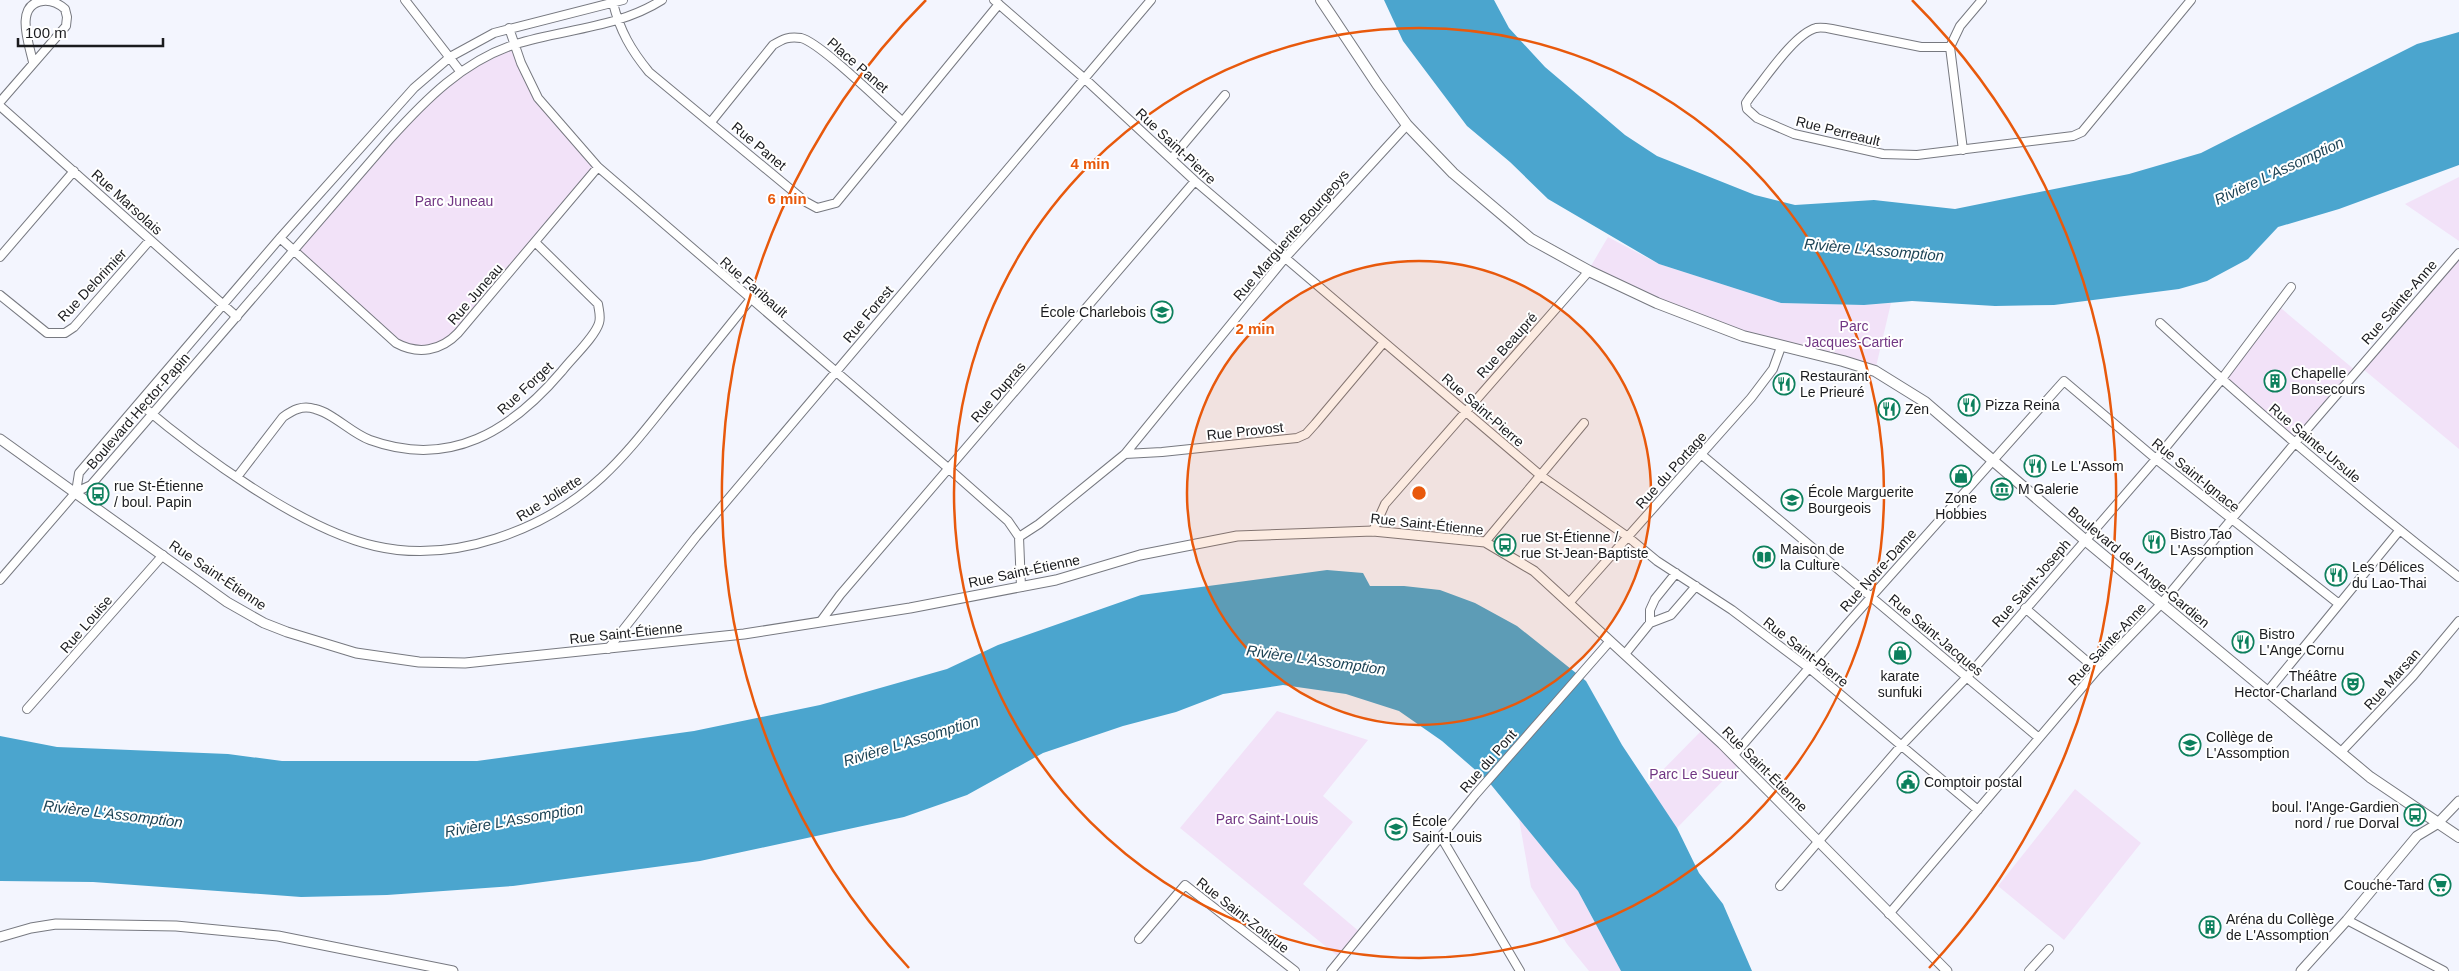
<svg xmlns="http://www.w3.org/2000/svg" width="2459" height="971" viewBox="0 0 2459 971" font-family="Helvetica,sans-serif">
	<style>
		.green { fill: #f2e2f8 }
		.water { fill: #4ba5ce }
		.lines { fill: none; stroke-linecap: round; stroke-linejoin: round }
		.minor-casing { stroke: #777980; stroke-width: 10 }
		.tertiary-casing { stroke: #777980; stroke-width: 11 }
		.secondary-casing { stroke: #777980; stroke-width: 12 }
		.minor { stroke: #fff; stroke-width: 8 }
		.tertiary { stroke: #fff; stroke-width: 9 }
		.secondary { stroke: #fff; stroke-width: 10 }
		.ring { fill: none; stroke: #e8590c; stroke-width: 2.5 }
		.labels { text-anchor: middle; stroke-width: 4; stroke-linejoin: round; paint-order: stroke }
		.street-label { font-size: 14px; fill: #1a1b1e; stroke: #fff }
		.park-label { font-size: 14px; fill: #713683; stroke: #fff }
		.poi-label { font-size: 14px; fill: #1a1b1e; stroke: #fff; text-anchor: start }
		.water-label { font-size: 15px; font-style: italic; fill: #1c4355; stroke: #fff }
		.centre { fill: #e8590c; stroke: #fff; stroke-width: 2.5 }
		.ring-label { font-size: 15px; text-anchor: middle; font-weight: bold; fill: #e8590c; stroke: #fff; stroke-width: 4; stroke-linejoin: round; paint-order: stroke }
	</style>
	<rect width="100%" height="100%" fill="#f3f5fe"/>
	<path class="green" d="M 515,45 L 538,98 L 598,167 L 473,317 L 436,349 L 406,349 L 294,252 L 389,140 L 460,71 Z
		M 2459,177 L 2459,241 L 2405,204 Z
		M 1608,237 L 1659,264 L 1781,303 L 1864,305 L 1891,303 L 1875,371 L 1781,347 L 1588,271 Z
		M 2459,253 L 2459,449 L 2363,369 Z
		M 2276,304 L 2356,371 L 2295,443 L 2221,380 Z
		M 1277,711 L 1368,740 L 1323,796 L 1353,822 L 1303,884 L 1361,933 L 1340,958 L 1180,828 Z
		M 1704,728 L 1741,762 L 1677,828 L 1648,785 Z
		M 2075,789 L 2141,843 L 2064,940 L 1998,886 Z
		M 1519,819 L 1578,891 L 1621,971 L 1589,971 L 1567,944 L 1531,887 Z"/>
	<path class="water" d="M 1384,0 L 1494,0 L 1509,28 L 1545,67 L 1625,135 L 1657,156 L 1755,195 L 1795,205 L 1874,200 L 1955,209 L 2129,174 L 2201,153 L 2417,44 L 2459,32 L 2459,165 L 2339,209 L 2278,227 L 2248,259 L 2207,281 L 2179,289 L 2054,305 L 1995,306 L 1912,301 L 1864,305 L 1781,303 L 1659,264 L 1548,199 L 1510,162 L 1467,126 L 1403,41 Z
		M 1327,570 L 1363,573 L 1370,586 L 1404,586 L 1440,590 L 1475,603 L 1517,626 L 1586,681 L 1622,745 L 1677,828 L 1699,873 L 1723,904 L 1752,971 L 1621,971 L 1578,891 L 1488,781 L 1442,741 L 1399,711 L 1346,694 L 1283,685 L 1223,694 L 1176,712 L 1123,726 L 1043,753 L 967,795 L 904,817 L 700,861 L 513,886 L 387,895 L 301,897 L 93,882 L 0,881 L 0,736 L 57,747 L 228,754 L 282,761 L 477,761 L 694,731 L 820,705 L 947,669 L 998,645 L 1141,595 Z"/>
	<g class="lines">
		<g class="minor-casing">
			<path id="minor" d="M 405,0 L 460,71
				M 994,0 L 1085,79 L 1195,181 L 1540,475 L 1628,537 L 1657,561 L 1732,610 L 1809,668 L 1978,810
				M 613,3 C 620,31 631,50 649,72 L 806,202 L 817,208 L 836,203 L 999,4
				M 509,28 L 521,63 L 538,98 L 598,167 L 948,468 L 1008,521 L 1019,537
				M 1950,47 L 1921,47 L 1832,29 C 1827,28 1821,27 1816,28 C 1794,34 1765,79 1750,97 L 1746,103 L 1747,109 L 1757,118 L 1794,134 L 1883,154 L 1917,155 L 2073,136 L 2082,132 L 2191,0
				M 0,102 L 66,26 L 67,17 L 65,9 C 58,3 52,0 43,1 C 14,4 29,44 33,62
				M 0,106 L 237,317
				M 711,122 L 773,45 C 783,39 789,36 801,38 C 821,43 883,105 902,121
				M 1963,150 L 1950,47 L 1960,26 L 1982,0
				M 1172,158 L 1225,95
				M 280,238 L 396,343 C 418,355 441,351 458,333 L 598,167
				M 0,257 L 74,171
				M 0,295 L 47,333 L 65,333 L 74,327 L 150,240
				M 2160,323 C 2256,411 2356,497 2459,577
				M 140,404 C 198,453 300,529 375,546 C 453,564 544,531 602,477 C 628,453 649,425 671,398 C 698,365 724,332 750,300
				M 1125,454 L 1162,452 L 1297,438 L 1306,434 L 1315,424 L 1384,342
				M 1702,455 L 2039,738
				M 237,477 L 283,417 C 293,410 302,405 315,409 C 333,413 351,433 370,440 C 450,469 511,431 562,371 C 571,359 595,337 599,323 C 601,317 599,311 598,304 L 536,243
				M 76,492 L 79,473 L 280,238 L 414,88 L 450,57 L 494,33 L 623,0
				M 1373,531 L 1385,504 L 1589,271
				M 1019,537 L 1039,524 L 1125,454 L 1285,258 L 1407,125
				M 1019,537 L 1021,587
				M 1485,542 L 1584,423
				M 0,580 L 76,492 L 91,485 L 389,140 C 425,100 463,61 516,44 C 564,29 618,28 662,0
				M 1569,603 L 1751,398 L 1773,369 L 1781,347
				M 2025,608 L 2097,670
				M 821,621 L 840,595 L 1195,181
				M 1650,623 L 1671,615 L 1696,586
				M 608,649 L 696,537 L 1151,0
				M 1625,654 L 1650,623 L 1650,610 L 1655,599 L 1676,573
				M 2268,691 L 2399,531
				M 27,709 L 163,555
				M 2341,752 L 2413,676 L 2459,621
				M 1734,755 L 1847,624 L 2064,381 L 2156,459 L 2339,604
				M 1441,837 L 1520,971
				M 1780,886 L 1900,747 L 1967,677 L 2156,459 L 2221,380 L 2291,287
				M 1889,914 L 2097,670 L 2161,604 L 2295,443 L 2459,253
				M 2347,920 L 2444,971
				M 1139,939 L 1185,885 L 1295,971
				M 1331,971 L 1475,795 L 1610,641
				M 2029,971 L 2049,949"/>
		</g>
		<g class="tertiary-casing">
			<path id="tertiary" d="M 0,439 L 227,602 L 264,623 L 287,632 L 356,653 L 419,662 L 465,663 L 744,634 L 910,608 L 1056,580 L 1140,555 L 1237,536 L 1373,531 L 1485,542 L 1534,571 L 1722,744 L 1947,971
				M 0,937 L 31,928 L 56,924 L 176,926 L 278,936 L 453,971
				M 2301,971 L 2347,920 L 2417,836 L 2437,824 L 2459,801"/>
		</g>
		<g class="secondary-casing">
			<path id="secondary" d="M 1321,0 L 1377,84 L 1407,125 L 1453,173 L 1531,239 L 1589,271 L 1657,303 L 1743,336 L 1843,361 L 1875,371 L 1925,402 L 2085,540 L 2370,777 L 2459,837"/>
		</g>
		<use href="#minor" class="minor"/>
		<use href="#tertiary" class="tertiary"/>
		<use href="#secondary" class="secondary"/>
	</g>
	<circle cx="1419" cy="493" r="232" fill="#e8590c" fill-opacity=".12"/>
	<g class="ring">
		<circle cx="1419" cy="493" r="232"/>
		<circle cx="1419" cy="493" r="465"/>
		<path d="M909 968A697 697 0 0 1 926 0M1912 0A697 697 0 0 1 1929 968"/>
	</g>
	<defs>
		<g id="school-ring" transform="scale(1.125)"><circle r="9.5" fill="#fff" stroke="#0d805d" stroke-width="1.5"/><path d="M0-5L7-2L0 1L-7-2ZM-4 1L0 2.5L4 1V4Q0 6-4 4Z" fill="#0d805d"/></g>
		<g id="building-ring" transform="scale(1.125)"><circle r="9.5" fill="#fff" stroke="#0d805d" stroke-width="1.5"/><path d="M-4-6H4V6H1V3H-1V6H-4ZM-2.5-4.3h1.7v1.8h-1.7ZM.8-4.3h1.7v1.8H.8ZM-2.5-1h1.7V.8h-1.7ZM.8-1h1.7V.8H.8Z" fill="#0d805d"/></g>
		<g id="restaurant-ring" transform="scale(1.125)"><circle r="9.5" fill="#fff" stroke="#0d805d" stroke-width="1.5"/><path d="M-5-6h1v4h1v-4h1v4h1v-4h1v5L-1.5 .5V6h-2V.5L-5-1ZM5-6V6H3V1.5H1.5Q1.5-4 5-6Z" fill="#0d805d"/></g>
		<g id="shop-ring" transform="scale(1.125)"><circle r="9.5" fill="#fff" stroke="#0d805d" stroke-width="1.5"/><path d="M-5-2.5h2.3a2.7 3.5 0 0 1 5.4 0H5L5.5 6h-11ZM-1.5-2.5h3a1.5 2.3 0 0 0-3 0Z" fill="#0d805d"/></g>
		<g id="museum-ring" transform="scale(1.125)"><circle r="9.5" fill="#fff" stroke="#0d805d" stroke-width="1.5"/><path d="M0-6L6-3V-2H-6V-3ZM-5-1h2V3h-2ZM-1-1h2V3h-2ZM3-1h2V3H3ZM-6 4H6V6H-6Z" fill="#0d805d"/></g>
		<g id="bus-ring" transform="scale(1.125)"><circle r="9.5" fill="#fff" stroke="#0d805d" stroke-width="1.5"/><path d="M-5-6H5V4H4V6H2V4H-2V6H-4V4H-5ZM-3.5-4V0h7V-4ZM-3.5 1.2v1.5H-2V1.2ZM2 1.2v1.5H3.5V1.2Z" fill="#0d805d"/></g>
		<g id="library-ring" transform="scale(1.125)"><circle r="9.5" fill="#fff" stroke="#0d805d" stroke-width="1.5"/><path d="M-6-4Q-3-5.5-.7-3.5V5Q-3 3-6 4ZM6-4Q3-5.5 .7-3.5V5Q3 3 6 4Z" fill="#0d805d"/></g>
		<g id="theatre-ring" transform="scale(1.125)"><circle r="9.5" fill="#fff" stroke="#0d805d" stroke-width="1.5"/><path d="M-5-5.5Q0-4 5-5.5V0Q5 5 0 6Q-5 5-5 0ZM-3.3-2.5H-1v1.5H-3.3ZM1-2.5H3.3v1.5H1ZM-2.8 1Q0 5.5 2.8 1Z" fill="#0d805d"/></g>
		<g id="civic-ring" transform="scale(1.125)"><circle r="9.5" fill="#fff" stroke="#0d805d" stroke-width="1.5"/><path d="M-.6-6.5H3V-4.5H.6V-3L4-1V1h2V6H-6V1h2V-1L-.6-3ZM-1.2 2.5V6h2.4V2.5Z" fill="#0d805d"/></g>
		<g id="supermarket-ring" transform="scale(1.125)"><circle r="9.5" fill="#fff" stroke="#0d805d" stroke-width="1.5"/><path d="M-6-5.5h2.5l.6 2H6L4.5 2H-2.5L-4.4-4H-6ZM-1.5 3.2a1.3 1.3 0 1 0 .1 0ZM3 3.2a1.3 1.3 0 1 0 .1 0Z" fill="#0d805d"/></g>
	</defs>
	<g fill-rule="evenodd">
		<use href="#school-ring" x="1162" y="312"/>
		<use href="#building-ring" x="2275" y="381"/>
		<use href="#restaurant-ring" x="1784" y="384"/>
		<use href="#restaurant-ring" x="1969" y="405"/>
		<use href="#restaurant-ring" x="1889" y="409"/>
		<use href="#restaurant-ring" x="2035" y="466"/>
		<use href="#shop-ring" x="1961" y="476"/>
		<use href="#museum-ring" x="2002" y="489"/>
		<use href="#bus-ring" x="98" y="494"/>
		<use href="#school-ring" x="1792" y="500"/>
		<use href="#restaurant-ring" x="2154" y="542"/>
		<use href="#bus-ring" x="1505" y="545"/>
		<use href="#library-ring" x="1764" y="557"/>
		<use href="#restaurant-ring" x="2336" y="575"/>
		<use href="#restaurant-ring" x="2243" y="642"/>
		<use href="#shop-ring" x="1900" y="653"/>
		<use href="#theatre-ring" x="2353" y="684"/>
		<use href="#school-ring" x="2190" y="745"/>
		<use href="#civic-ring" x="1908" y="782"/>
		<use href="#bus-ring" x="2415" y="815"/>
		<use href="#school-ring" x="1396" y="829"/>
		<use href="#supermarket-ring" x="2440" y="885"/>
		<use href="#building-ring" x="2210" y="927"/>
	</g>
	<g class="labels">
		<g class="street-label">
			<text transform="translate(858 65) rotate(41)" y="5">Place Panet</text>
			<text transform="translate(1838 131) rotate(14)" y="5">Rue Perreault</text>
			<text transform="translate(759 146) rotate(40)" y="5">Rue Panet</text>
			<text transform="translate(1176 146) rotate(43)" y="5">Rue Saint-Pierre</text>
			<text transform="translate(127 202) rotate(42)" y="5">Rue Marsolais</text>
			<text transform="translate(1291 235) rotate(-49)" y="5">Rue Marguerite-Bourgeoys</text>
			<text transform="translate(92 285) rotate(-47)" y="5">Rue Delorimier</text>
			<text transform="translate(754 287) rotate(41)" y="5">Rue Faribault</text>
			<text transform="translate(475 294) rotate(-49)" y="5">Rue Juneau</text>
			<text transform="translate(2399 302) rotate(-49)" y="5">Rue Sainte-Anne</text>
			<text transform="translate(868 314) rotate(-50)" y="5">Rue Forest</text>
			<text transform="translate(1507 345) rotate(-48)" y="5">Rue Beaupré</text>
			<text transform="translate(525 388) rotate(-43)" y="5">Rue Forget</text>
			<text transform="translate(998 392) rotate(-49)" y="5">Rue Dupras</text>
			<text transform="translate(1483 410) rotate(41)" y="5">Rue Saint-Pierre</text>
			<text transform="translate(138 411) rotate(-49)" y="5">Boulevard Hector-Papin</text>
			<text transform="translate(1245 431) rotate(-6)" y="5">Rue Provost</text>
			<text transform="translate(2315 443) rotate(40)" y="5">Rue Sainte-Ursule</text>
			<text transform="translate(1671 470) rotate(-48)" y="5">Rue du Portage</text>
			<text transform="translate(2196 475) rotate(39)" y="5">Rue Saint-Ignace</text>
			<text transform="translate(549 498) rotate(-32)" y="5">Rue Joliette</text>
			<text transform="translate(1427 524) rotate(6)" y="5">Rue Saint-Étienne</text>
			<text transform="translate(2139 567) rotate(40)" y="5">Boulevard de l'Ange-Gardien</text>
			<text transform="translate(1878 570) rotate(-48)" y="5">Rue Notre-Dame</text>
			<text transform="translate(1024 571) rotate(-12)" y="5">Rue Saint-Étienne</text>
			<text transform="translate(218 575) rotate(34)" y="5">Rue Saint-Étienne</text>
			<text transform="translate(2031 583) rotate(-49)" y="5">Rue Saint-Joseph</text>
			<text transform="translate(86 624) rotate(-49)" y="5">Rue Louise</text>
			<text transform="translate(626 633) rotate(-6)" y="5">Rue Saint-Étienne</text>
			<text transform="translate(1936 635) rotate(40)" y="5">Rue Saint-Jacques</text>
			<text transform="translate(2107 644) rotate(-47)" y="5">Rue Sainte-Anne</text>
			<text transform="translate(1806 652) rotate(38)" y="5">Rue Saint-Pierre</text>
			<text transform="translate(2392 679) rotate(-48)" y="5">Rue Marsan</text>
			<text transform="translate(1488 761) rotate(-49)" y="5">Rue du Pont</text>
			<text transform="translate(1765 769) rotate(45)" y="5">Rue Saint-Étienne</text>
			<text transform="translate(1243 915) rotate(38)" y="5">Rue Saint-Zotique</text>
		</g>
		<g class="park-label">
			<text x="454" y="206">Parc Juneau</text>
			<text x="1854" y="331">Parc<tspan x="1854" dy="16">Jacques-Cartier</tspan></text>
			<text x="1694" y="779">Parc Le Sueur</text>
			<text x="1267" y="824">Parc Saint-Louis</text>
		</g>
		<g class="poi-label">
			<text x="1146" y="317" text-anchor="end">École Charlebois</text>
			<text x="2291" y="378">Chapelle<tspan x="2291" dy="16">Bonsecours</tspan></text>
			<text x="1800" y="381">Restaurant<tspan x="1800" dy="16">Le Prieuré</tspan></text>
			<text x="1985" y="410">Pizza Reina</text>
			<text x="1905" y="414">Zen</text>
			<text x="2051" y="471">Le L'Assom</text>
			<text x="114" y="491">rue St-Étienne<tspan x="114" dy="16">/ boul. Papin</tspan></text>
			<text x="2018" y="494">M Galerie</text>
			<text x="1808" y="497">École Marguerite<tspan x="1808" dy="16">Bourgeois</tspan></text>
			<text x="1961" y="503" text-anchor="middle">Zone<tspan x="1961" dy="16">Hobbies</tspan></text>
			<text x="2170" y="539">Bistro Tao<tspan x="2170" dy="16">L'Assomption</tspan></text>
			<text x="1521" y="542">rue St-Étienne /<tspan x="1521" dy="16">rue St-Jean-Baptiste</tspan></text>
			<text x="1780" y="554">Maison de<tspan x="1780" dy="16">la Culture</tspan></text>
			<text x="2352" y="572">Les Délices<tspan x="2352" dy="16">du Lao-Thai</tspan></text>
			<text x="2259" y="639">Bistro<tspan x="2259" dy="16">L'Ange Cornu</tspan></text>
			<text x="1900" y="681" text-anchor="middle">karate<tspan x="1900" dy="16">sunfuki</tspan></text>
			<text x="2337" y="681" text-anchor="end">Théâtre<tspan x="2337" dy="16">Hector-Charland</tspan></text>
			<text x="2206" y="742">Collège de<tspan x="2206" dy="16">L'Assomption</tspan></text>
			<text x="1924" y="787">Comptoir postal</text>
			<text x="2399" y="812" text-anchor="end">boul. l'Ange-Gardien<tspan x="2399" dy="16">nord / rue Dorval</tspan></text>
			<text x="1412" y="826">École<tspan x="1412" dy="16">Saint-Louis</tspan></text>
			<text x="2424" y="890" text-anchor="end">Couche-Tard</text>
			<text x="2226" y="924">Aréna du Collège<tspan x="2226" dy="16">de L'Assomption</tspan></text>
		</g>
		<g class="water-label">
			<text transform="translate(2279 171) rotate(-25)" y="5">Rivière L'Assomption</text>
			<text transform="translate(1874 250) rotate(5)" y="5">Rivière L'Assomption</text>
			<text transform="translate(1316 660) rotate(8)" y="5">Rivière L'Assomption</text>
			<text transform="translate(911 741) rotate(-17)" y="5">Rivière L'Assomption</text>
			<text transform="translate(113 814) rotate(7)" y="5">Rivière L'Assomption</text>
			<text transform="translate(514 820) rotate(-10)" y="5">Rivière L'Assomption</text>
		</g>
	</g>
	<circle cx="1419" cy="493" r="8" class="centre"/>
	<g class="ring-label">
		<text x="1090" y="169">4 min</text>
		<text x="787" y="204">6 min</text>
		<text x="1255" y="334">2 min</text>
	</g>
	<path d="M18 38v8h145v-8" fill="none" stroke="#1a1b1e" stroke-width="2.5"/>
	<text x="25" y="38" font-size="15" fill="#1a1b1e" stroke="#ffffff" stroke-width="4" paint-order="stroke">100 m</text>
</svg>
